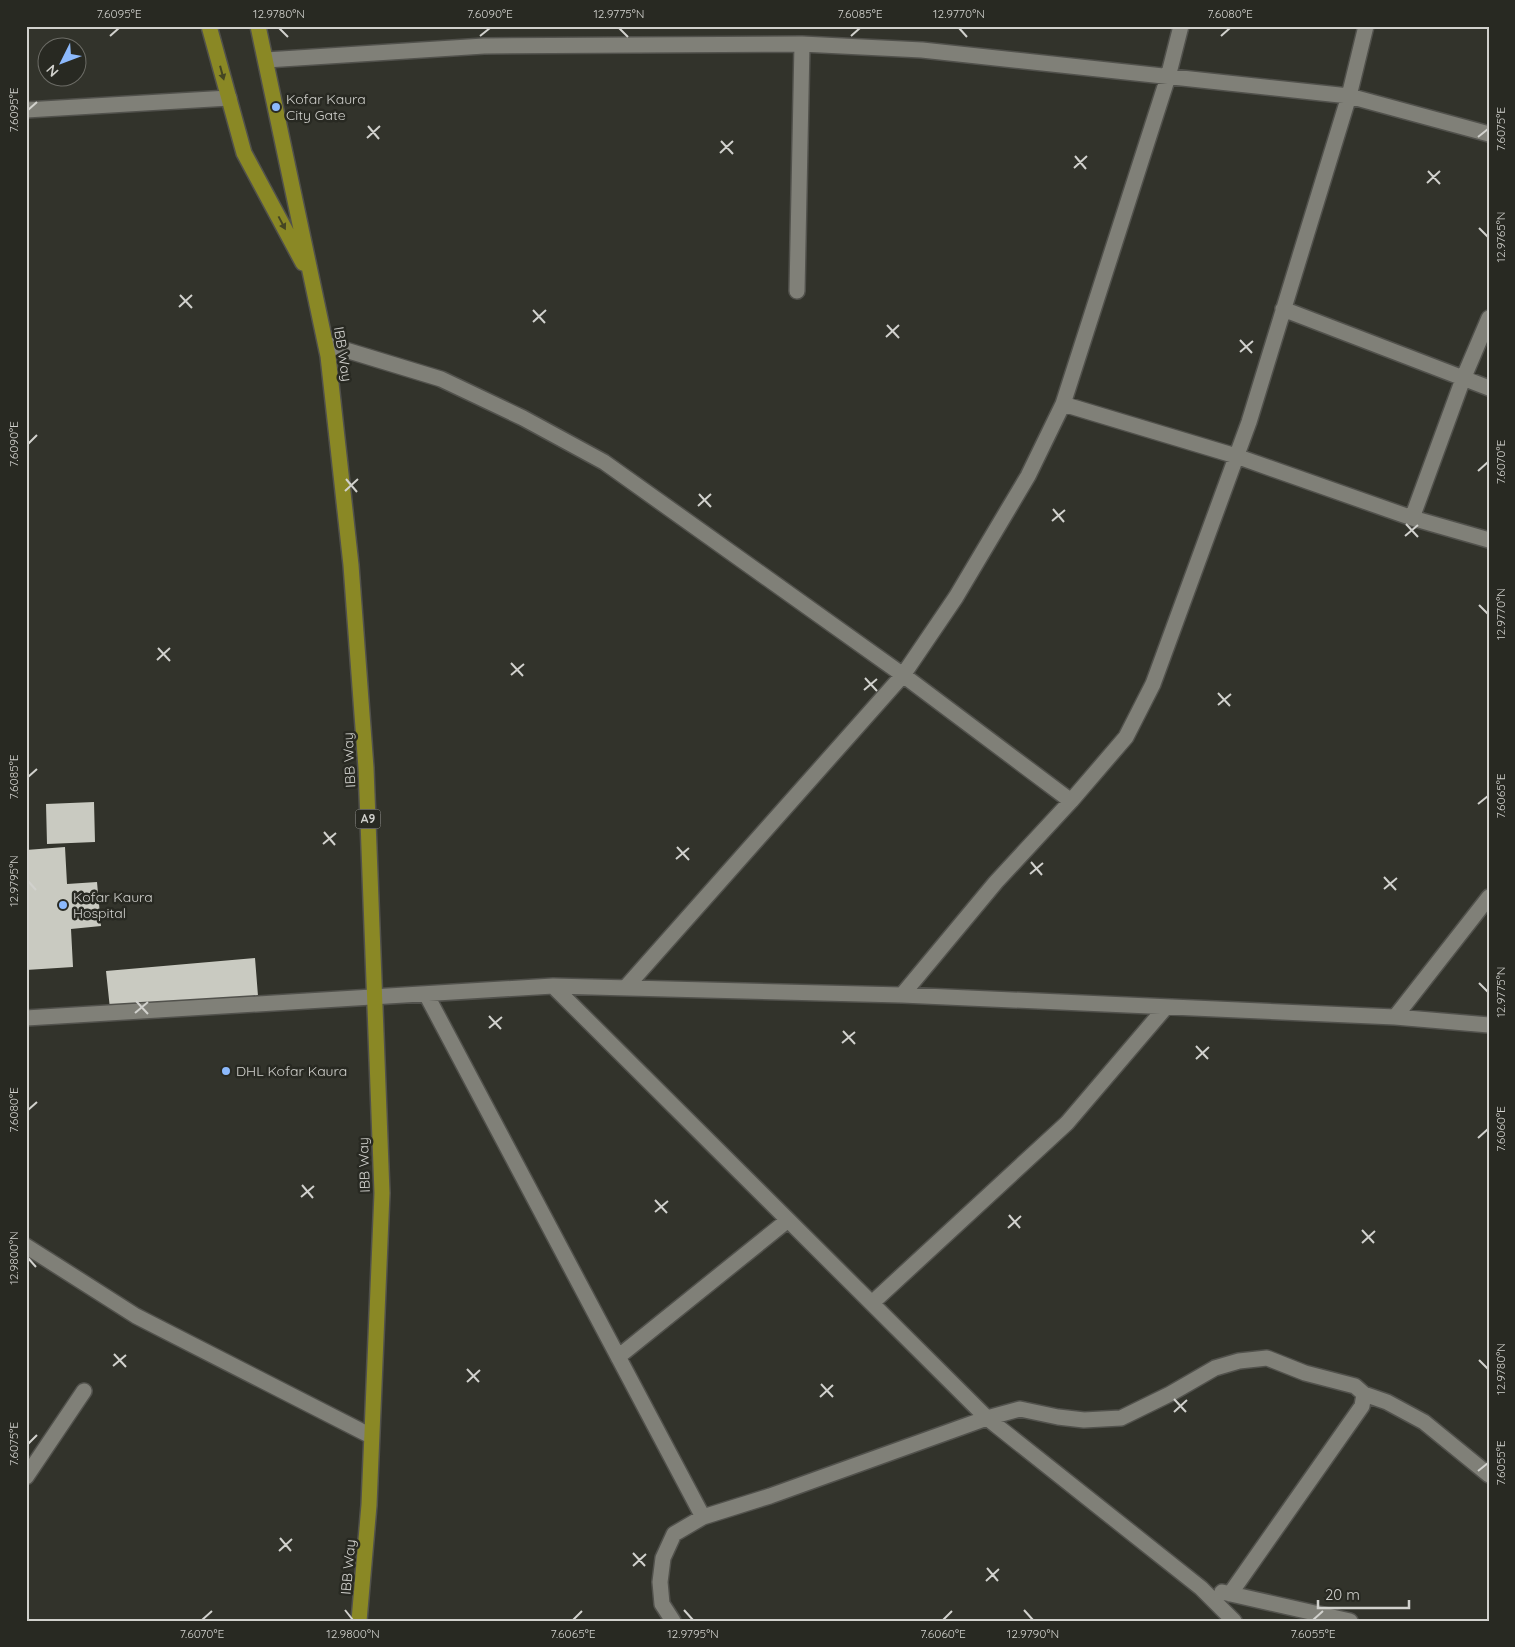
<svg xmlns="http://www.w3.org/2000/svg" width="1515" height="1647" viewBox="0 0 1515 1647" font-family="Quicksand,sans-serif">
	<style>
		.building { fill: #c9cac1 }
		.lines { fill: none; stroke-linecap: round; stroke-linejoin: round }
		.minor-casing { stroke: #51514c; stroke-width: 18 }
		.highway-casing { stroke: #51514c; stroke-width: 18 }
		.minor { stroke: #808078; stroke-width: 15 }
		.highway { stroke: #8a8825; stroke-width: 15 }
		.oneway { fill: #454623 }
		.ticks { fill: none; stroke: #d1d1cd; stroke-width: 2 }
		.poi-dot { fill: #8cb9fc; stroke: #282922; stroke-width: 2 }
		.labels { text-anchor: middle; stroke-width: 5; stroke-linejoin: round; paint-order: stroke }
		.shield { fill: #282922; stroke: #9e9f9a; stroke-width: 1 }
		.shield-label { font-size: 12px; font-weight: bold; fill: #d1d1cd }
		.poi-label { font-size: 14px; fill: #d1d1cd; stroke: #282922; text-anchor: start }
		.street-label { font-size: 14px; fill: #d1d1cd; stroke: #282922 }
		.neatline { fill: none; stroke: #d1d1cd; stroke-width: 2 }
		.ticks-label { font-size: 12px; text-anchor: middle; fill: #d1d1cd }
	</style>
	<rect width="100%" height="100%" fill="#32332b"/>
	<path class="building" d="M 94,802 L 95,842 L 47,844 L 46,804 Z
		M 65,847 L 67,884 L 97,882 L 101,926 L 71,929 L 73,967 L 26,970 L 26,850 Z
		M 255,958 L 258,996 L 110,1009 L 106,971 Z"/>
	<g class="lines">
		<g class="minor-casing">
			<path id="minor" d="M 266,60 L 484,46 L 802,44 L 922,50 L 1349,96 L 1489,134
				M 26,110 L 229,98
				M 797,291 L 802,44
				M 1283,309 L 1489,388
				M 326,344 L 441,379 L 523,418 L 604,462 L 903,675 L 1071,801
				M 1063,404 L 1236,456 L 1412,518 L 1489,540
				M 1412,518 L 1463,379 L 1489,318
				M 553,986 L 987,1418 L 1201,1588 L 1234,1621
				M 627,986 L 903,675 L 956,597 L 1028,476 L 1063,404 L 1168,77 L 1181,26
				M 426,994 L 703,1517
				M 902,995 L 996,882 L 1071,801 L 1126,737 L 1153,684 L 1249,422 L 1349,96 L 1366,26
				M 1395,1017 L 1489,897
				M 26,1018 L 553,986 L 902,995 L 1395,1017 L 1489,1025
				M 26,1246 L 136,1316 L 371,1436
				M 872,1303 L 1067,1123 L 1166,1007
				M 618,1357 L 788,1220
				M 26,1477 L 84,1391
				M 1222,1592 L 1350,1621
				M 1230,1594 L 1362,1406 L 1364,1394
				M 673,1621 L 662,1604 L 660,1582 L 663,1558 L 674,1534 L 703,1517 L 770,1496 L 987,1418 L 1020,1409 L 1058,1417 L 1084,1420 L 1121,1418 L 1170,1394 L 1215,1368 L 1239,1361 L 1267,1358 L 1305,1373 L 1355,1386 L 1364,1394 L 1387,1402 L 1424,1422 L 1489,1475"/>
		</g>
		<g class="highway-casing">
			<path id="highway" d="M 209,26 L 244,153 L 303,263
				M 258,26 L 328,356 L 351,565 L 366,768 L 382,1193 L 369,1505 L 359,1621"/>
		</g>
		<use href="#minor" class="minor"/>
		<use href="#highway" class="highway"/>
	</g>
	<defs><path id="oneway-solid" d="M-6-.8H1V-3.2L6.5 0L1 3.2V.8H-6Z" transform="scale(1.25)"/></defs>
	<g class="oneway">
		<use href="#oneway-solid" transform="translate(222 73) rotate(75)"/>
		<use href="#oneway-solid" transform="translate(282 223) rotate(62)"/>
	</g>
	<path class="ticks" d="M 279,28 L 288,37M 619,28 L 628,37M 959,28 L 967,37M 110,36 L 119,28M 480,36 L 490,28M 851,36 L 860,28M 1221,36 L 1230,28M 28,110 L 37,102M 368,126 L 379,139M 1478,137 L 1488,129M 367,138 L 380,126M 721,141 L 733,154M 720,153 L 733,141M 1075,156 L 1086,169M 1074,168 L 1087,156M 1428,171 L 1440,184M 1427,183 L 1440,171M 1479,228 L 1488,237M 180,295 L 192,308M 179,307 L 192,295M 533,310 L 545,323M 533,322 L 546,310M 887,325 L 899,338M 886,337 L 899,325M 1240,340 L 1252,353M 1240,352 L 1253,341M 28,444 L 37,435M 1478,471 L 1488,462M 346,479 L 357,492M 345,491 L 358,479M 699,494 L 711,507M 698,506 L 711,494M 1053,509 L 1064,522M 1052,521 L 1065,510M 1406,524 L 1418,537M 1405,536 L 1418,525M 1479,605 L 1488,614M 158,648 L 170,661M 157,660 L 170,648M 511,663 L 523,676M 511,675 L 524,664M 865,678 L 877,691M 864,690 L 877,679M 1218,693 L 1230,706M 1218,705 L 1231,694M 28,777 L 37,769M 1478,804 L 1488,796M 324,832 L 335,845M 323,844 L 336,833M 677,847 L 689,860M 676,859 L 689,848M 1031,862 L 1042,875M 1030,874 L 1043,863M 1384,877 L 1396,890M 28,881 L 36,890M 1384,889 L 1397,878M 1479,983 L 1488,992M 136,1001 L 148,1014M 135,1013 L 148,1002M 489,1016 L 501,1029M 489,1028 L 502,1017M 843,1031 L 855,1044M 842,1043 L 855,1032M 1196,1046 L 1208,1059M 1196,1059 L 1209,1047M 28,1110 L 37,1102M 1478,1138 L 1488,1129M 302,1185 L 313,1198M 301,1197 L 314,1186M 655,1200 L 667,1213M 655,1212 L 668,1201M 1009,1215 L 1020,1228M 1008,1228 L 1021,1216M 1362,1230 L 1374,1243M 1362,1243 L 1375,1231M 28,1258 L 36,1267M 114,1354 L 126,1367M 1479,1360 L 1488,1369M 113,1366 L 126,1355M 467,1369 L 479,1382M 467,1382 L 480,1370M 821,1384 L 833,1397M 820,1397 L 833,1385M 1174,1399 L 1186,1412M 1174,1412 L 1187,1400M 28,1444 L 37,1435M 1478,1471 L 1488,1463M 280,1538 L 291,1551M 279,1551 L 292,1539M 633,1553 L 645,1566M 633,1566 L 646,1554M 987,1568 L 998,1581M 986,1581 L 999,1569M 345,1610 L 353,1620M 684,1610 L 693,1620M 1024,1610 L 1033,1620M 202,1620 L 212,1611M 573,1620 L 582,1611M 943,1620 L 952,1611M 1313,1620 L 1323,1611"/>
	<g class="poi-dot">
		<circle cx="276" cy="107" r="5"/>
		<circle cx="63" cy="905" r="5"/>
		<circle cx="226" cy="1071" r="5"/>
	</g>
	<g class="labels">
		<rect class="shield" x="355.5" y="809.5" width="25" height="19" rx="4"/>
		<g class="shield-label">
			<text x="368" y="823">A9</text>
		</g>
		<g class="poi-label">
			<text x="286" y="104">Kofar Kaura<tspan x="286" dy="16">City Gate</tspan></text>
			<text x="73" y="902">Kofar Kaura<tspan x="73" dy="16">Hospital</tspan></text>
			<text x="236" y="1076">DHL Kofar Kaura</text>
		</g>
		<g class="street-label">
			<text transform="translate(343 354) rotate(81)" y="5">IBB Way</text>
			<text transform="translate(349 760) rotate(-93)" y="5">IBB Way</text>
			<text transform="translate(364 1165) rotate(-92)" y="5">IBB Way</text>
			<text transform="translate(348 1567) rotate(-85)" y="5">IBB Way</text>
		</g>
	</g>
	<rect width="1515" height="1647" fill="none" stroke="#282922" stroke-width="55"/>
	<g transform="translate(62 62) rotate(228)"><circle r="24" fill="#282922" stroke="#6c6c66"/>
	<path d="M0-4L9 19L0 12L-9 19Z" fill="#8cb9fc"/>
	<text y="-8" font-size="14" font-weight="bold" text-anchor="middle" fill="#d1d1cd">N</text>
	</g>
	<path d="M1318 1600v8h91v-8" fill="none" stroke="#d1d1cd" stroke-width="2.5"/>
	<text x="1325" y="1600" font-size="15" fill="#d1d1cd" stroke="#282922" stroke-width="4" paint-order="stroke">20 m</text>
	<rect x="28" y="28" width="1460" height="1592" class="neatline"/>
	<g class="ticks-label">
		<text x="119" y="18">7.6095°E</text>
		<text x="279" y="18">12.9780°N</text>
		<text x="490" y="18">7.6090°E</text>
		<text x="619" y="18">12.9775°N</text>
		<text x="860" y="18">7.6085°E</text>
		<text x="959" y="18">12.9770°N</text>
		<text x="1230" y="18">7.6080°E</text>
		<text transform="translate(14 110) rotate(-90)" y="4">7.6095°E</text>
		<text transform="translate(1501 129) rotate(-90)" y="4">7.6075°E</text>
		<text transform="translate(1501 237) rotate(-90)" y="4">12.9765°N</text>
		<text transform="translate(14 444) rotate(-90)" y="4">7.6090°E</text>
		<text transform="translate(1501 462) rotate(-90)" y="4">7.6070°E</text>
		<text transform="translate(1501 614) rotate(-90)" y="4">12.9770°N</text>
		<text transform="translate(14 777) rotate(-90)" y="4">7.6085°E</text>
		<text transform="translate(1501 796) rotate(-90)" y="4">7.6065°E</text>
		<text transform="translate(14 881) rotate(-90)" y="4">12.9795°N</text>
		<text transform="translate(1501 992) rotate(-90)" y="4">12.9775°N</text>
		<text transform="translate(14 1110) rotate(-90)" y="4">7.6080°E</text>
		<text transform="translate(1501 1129) rotate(-90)" y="4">7.6060°E</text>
		<text transform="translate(14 1258) rotate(-90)" y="4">12.9800°N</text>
		<text transform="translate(1501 1369) rotate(-90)" y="4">12.9780°N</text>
		<text transform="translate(14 1444) rotate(-90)" y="4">7.6075°E</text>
		<text transform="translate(1501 1463) rotate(-90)" y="4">7.6055°E</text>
		<text x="202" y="1638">7.6070°E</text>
		<text x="353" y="1638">12.9800°N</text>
		<text x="573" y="1638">7.6065°E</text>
		<text x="693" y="1638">12.9795°N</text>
		<text x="943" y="1638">7.6060°E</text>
		<text x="1033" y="1638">12.9790°N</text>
		<text x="1313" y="1638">7.6055°E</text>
	</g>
</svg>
